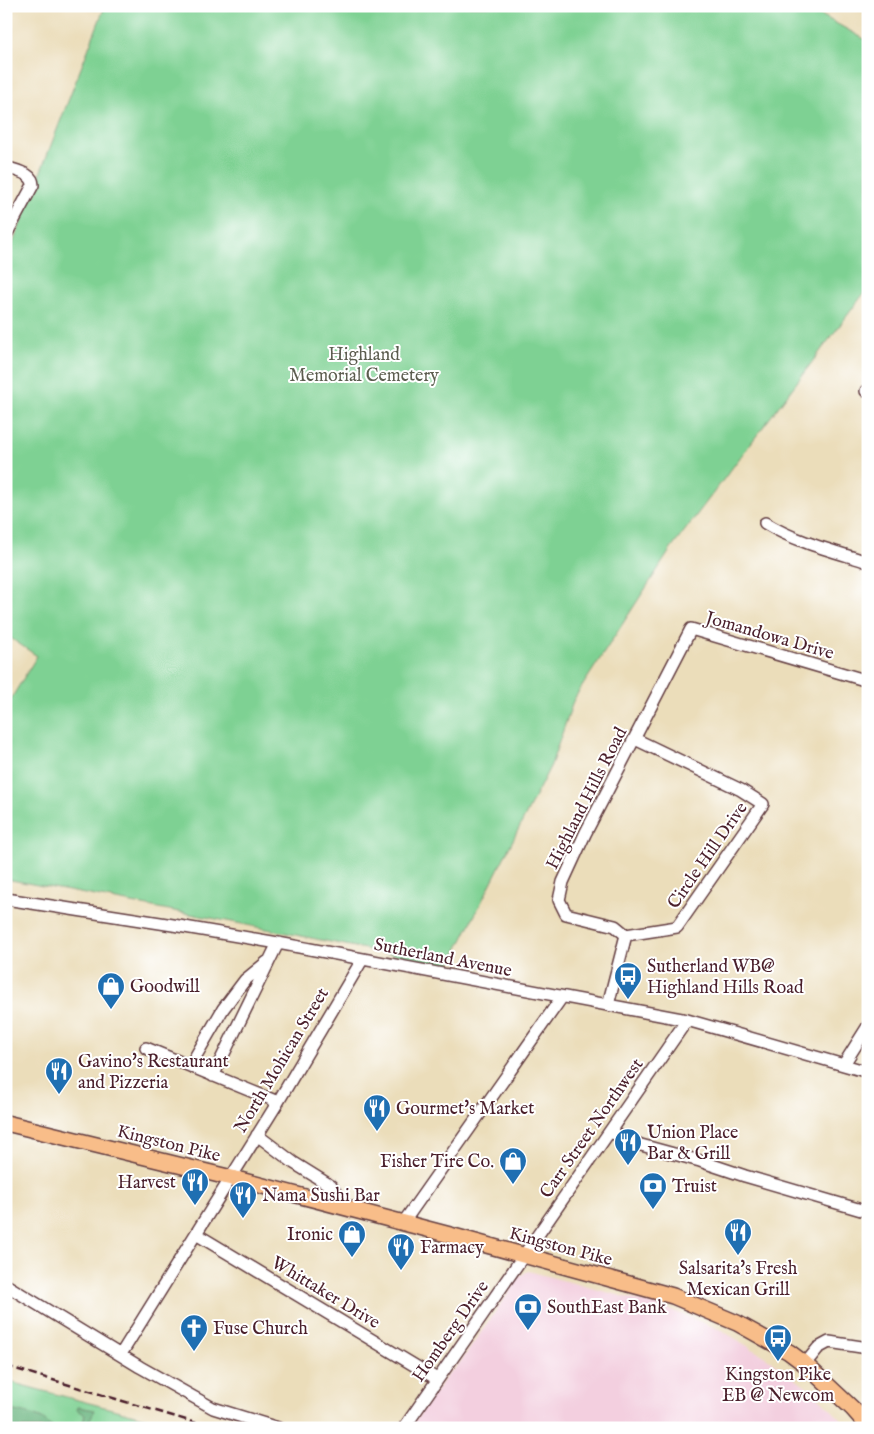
<svg xmlns="http://www.w3.org/2000/svg" width="874" height="1434" viewBox="0 0 874 1434" font-family="'IM FELL English',serif">
	<style>
		.built { fill: #f3cfdf }
		.green { fill: #7ed193; stroke: #64785f }
		.forest { fill: #66b37d; stroke: #586954 }
		.lines { fill: none; stroke-linecap: round; stroke-linejoin: round }
		.minor-casing { stroke: #623c40; stroke-width: 14 }
		.major-casing { stroke: #623c40; stroke-width: 18 }
		.minor { stroke: #fff; stroke-width: 11 }
		.major { stroke: #f8bd89; stroke-width: 15 }
		.rail { stroke: #4a1f2b; stroke-width: 2.5; stroke-dasharray: 8 4; stroke-linecap: butt }
		.labels { text-anchor: middle; stroke-width: 4; stroke-linejoin: round; paint-order: stroke }
		.park-label { font-size: 18px; fill: #5c5d4f; stroke: #fff }
		.street-label { font-size: 18px; fill: #4a1f2b; stroke: #fff }
		.poi-label { font-size: 18px; fill: #4a1f2b; stroke: #fff; text-anchor: start }
	</style>
	<rect width="100%" height="100%" fill="#fff"/>
	<filter id="ink" filterUnits="userSpaceOnUse"><feTurbulence type="fractalNoise" baseFrequency=".02" numOctaves="2"/><feDisplacementMap in="SourceGraphic" scale="10" xChannelSelector="R" yChannelSelector="G"/><feConvolveMatrix kernelMatrix="1 2 1 2 8 2 1 2 1" color-interpolation-filters="sRGB"/></filter>
	<filter id="wash" filterUnits="userSpaceOnUse"><feTurbulence type="fractalNoise" baseFrequency=".0096" numOctaves="4" result="noise"/><feDisplacementMap in="SourceGraphic" scale="20" xChannelSelector="R" yChannelSelector="G"/><feGaussianBlur stdDeviation="1.12" result="paint"/><feColorMatrix in="noise" values="0 0 0 0 0 0 0 0 0 0 0 0 0 0 0 0 0 1.4 0 .05"/><feComposite in="paint" operator="in"/></filter>
	<g filter="url(#wash)">
		<rect width="100%" height="100%" fill="#ebddba"/>
		<path class="built" d="M 528,1271 L 666,1308 L 721,1330 L 767,1358 L 809,1388 L 850,1428 L 410,1428 L 451,1370 L 453,1370 L 461,1361 L 520,1276 Z"/>
		<path class="green" d="M 105,6 L 805,6 L 868,41 L 868,288 L 671,549 L 574,699 L 551,765 L 449,966 L 232,922 L 6,879 L 6,707 L 37,656 L 6,635 L 6,261 Z
			M 6,1381 L 184,1428 L 6,1428 Z"/>
		<path class="forest" d="M 78,1407 L 95,1410 L 85,1428 L 74,1428 L 75,1425 L 82,1426 L 85,1415 L 77,1410 Z
			M 6,1410 C 17,1411 32,1414 42,1419 C 47,1422 48,1426 55,1428 L 6,1428 Z"/>
	</g>
	<g filter="url(#ink)">
		<g class="lines">
			<g class="minor-casing">
				<path id="minor" d="M 6,167 C 16,171 33,173 33,185 L 6,235
					M 866,391 L 868,391
					M 765,523 C 796,542 833,551 868,562
					M 6,899 L 173,925 L 278,943 L 687,1020 L 868,1072
					M 626,935 L 615,926 L 566,914 L 559,900 L 563,882 L 585,834 L 691,629 L 868,681
					M 626,935 L 677,927 L 763,804 L 741,790 L 635,739
					M 608,1005 L 626,935
					M 146,1048 L 278,1102
					M 844,1064 L 868,1026
					M 190,1066 L 223,1009 L 245,980 L 267,962
					M 213,1076 L 278,943
					M 610,1132 L 641,1145 L 700,1161 L 745,1176 L 868,1212
					M 257,1135 L 294,1163 L 331,1186 L 335,1192 L 333,1205
					M 403,1223 L 562,997
					M 196,1234 L 437,1379
					M 6,1285 L 140,1367 L 213,1408 L 278,1428
					M 121,1354 L 278,1102 L 362,960
					M 805,1364 L 818,1348 L 829,1342 L 868,1348
					M 404,1428 L 687,1020"/>
			</g>
			<g class="major-casing">
				<path id="major" d="M 6,1123 L 240,1180 L 450,1235 L 673,1296 L 737,1323 L 789,1352 L 805,1364 L 853,1409 L 868,1426"/>
			</g>
			<use href="#minor" class="minor"/>
			<use href="#major" class="major"/>
			<path class="rail" d="M 6,1366 L 213,1428"/>
		</g>
	</g>
	<defs>
		<g id="bus-pin" transform="scale(1.4375)"><path d="M0 17L-7.5 6A9.5 9.5 0 1 1 7.5 6Z" fill="#1f6fb2" stroke="#fff"/><path d="M-5-6H5V4H4V6H2V4H-2V6H-4V4H-5ZM-3.5-4V0h7V-4ZM-3.5 1.2v1.5H-2V1.2ZM2 1.2v1.5H3.5V1.2Z" fill="#fff"/></g>
		<g id="shop-pin" transform="scale(1.4375)"><path d="M0 17L-7.5 6A9.5 9.5 0 1 1 7.5 6Z" fill="#1f6fb2" stroke="#fff"/><path d="M-5-2.5h2.3a2.7 3.5 0 0 1 5.4 0H5L5.5 6h-11ZM-1.5-2.5h3a1.5 2.3 0 0 0-3 0Z" fill="#fff"/></g>
		<g id="restaurant-pin" transform="scale(1.4375)"><path d="M0 17L-7.5 6A9.5 9.5 0 1 1 7.5 6Z" fill="#1f6fb2" stroke="#fff"/><path d="M-5-6h1v4h1v-4h1v4h1v-4h1v5L-1.5 .5V6h-2V.5L-5-1ZM5-6V6H3V1.5H1.5Q1.5-4 5-6Z" fill="#fff"/></g>
		<g id="bank-pin" transform="scale(1.4375)"><path d="M0 17L-7.5 6A9.5 9.5 0 1 1 7.5 6Z" fill="#1f6fb2" stroke="#fff"/><path d="M-6-4H6V4H-6ZM0-2.3a2.3 2.3 0 1 0 0 4.6a2.3 2.3 0 1 0 0-4.6Z" fill="#fff"/></g>
		<g id="church-pin" transform="scale(1.4375)"><path d="M0 17L-7.5 6A9.5 9.5 0 1 1 7.5 6Z" fill="#1f6fb2" stroke="#fff"/><path d="M-1.2-6h2.4v3.5h3.3v2.4h-3.3V6h-2.4V-.1h-3.3v-2.4h3.3Z" fill="#fff"/></g>
	</defs>
	<g fill-rule="evenodd">
		<use href="#bus-pin" x="628" y="976"/>
		<use href="#shop-pin" x="111" y="986"/>
		<use href="#restaurant-pin" x="59" y="1071"/>
		<use href="#restaurant-pin" x="377" y="1108"/>
		<use href="#restaurant-pin" x="628" y="1142"/>
		<use href="#shop-pin" x="513" y="1161"/>
		<use href="#restaurant-pin" x="195" y="1182"/>
		<use href="#bank-pin" x="653" y="1186"/>
		<use href="#restaurant-pin" x="243" y="1195"/>
		<use href="#restaurant-pin" x="738" y="1232"/>
		<use href="#shop-pin" x="352" y="1234"/>
		<use href="#restaurant-pin" x="401" y="1247"/>
		<use href="#bank-pin" x="528" y="1307"/>
		<use href="#church-pin" x="194" y="1328"/>
		<use href="#bus-pin" x="778" y="1338"/>
	</g>
	<g class="labels">
		<g class="park-label">
			<text x="364" y="360">Highland<tspan x="364" dy="21">Memorial Cemetery</tspan></text>
		</g>
		<g class="street-label">
			<text transform="translate(770 635) rotate(16)" y="6">Jomandowa Drive</text>
			<text transform="translate(586 798) rotate(-63)" y="6">Highland Hills Road</text>
			<text transform="translate(707 855) rotate(-55)" y="6">Circle Hill Drive</text>
			<text transform="translate(443 957) rotate(11)" y="6">Sutherland Avenue</text>
			<text transform="translate(281 1060) rotate(-59)" y="6">North Mohican Street</text>
			<text transform="translate(591 1128) rotate(-55)" y="6">Carr Street Northwest</text>
			<text transform="translate(169 1143) rotate(14)" y="6">Kingston Pike</text>
			<text transform="translate(561 1246) rotate(15)" y="6">Kingston Pike</text>
			<text transform="translate(326 1292) rotate(31)" y="6">Whittaker Drive</text>
			<text transform="translate(450 1331) rotate(-55)" y="6">Homberg Drive</text>
		</g>
		<g class="poi-label">
			<text x="647" y="972">Sutherland WB@<tspan x="647" dy="21">Highland Hills Road</tspan></text>
			<text x="130" y="992">Goodwill</text>
			<text x="78" y="1067">Gavino's Restaurant<tspan x="78" dy="21">and Pizzeria</tspan></text>
			<text x="396" y="1114">Gourmet's Market</text>
			<text x="647" y="1138">Union Place<tspan x="647" dy="21">Bar &amp; Grill</tspan></text>
			<text x="494" y="1167" text-anchor="end">Fisher Tire Co.</text>
			<text x="176" y="1188" text-anchor="end">Harvest</text>
			<text x="672" y="1192">Truist</text>
			<text x="262" y="1201">Nama Sushi Bar</text>
			<text x="333" y="1240" text-anchor="end">Ironic</text>
			<text x="420" y="1253">Farmacy</text>
			<text x="738" y="1274" text-anchor="middle">Salsarita's Fresh<tspan x="738" dy="21">Mexican Grill</tspan></text>
			<text x="547" y="1313">SouthEast Bank</text>
			<text x="213" y="1334">Fuse Church</text>
			<text x="778" y="1380" text-anchor="middle">Kingston Pike<tspan x="778" dy="21">EB @ Newcom</tspan></text>
		</g>
	</g>
	<rect width="874" height="1434" fill="none" stroke="#fff" stroke-width="25"/>
</svg>
